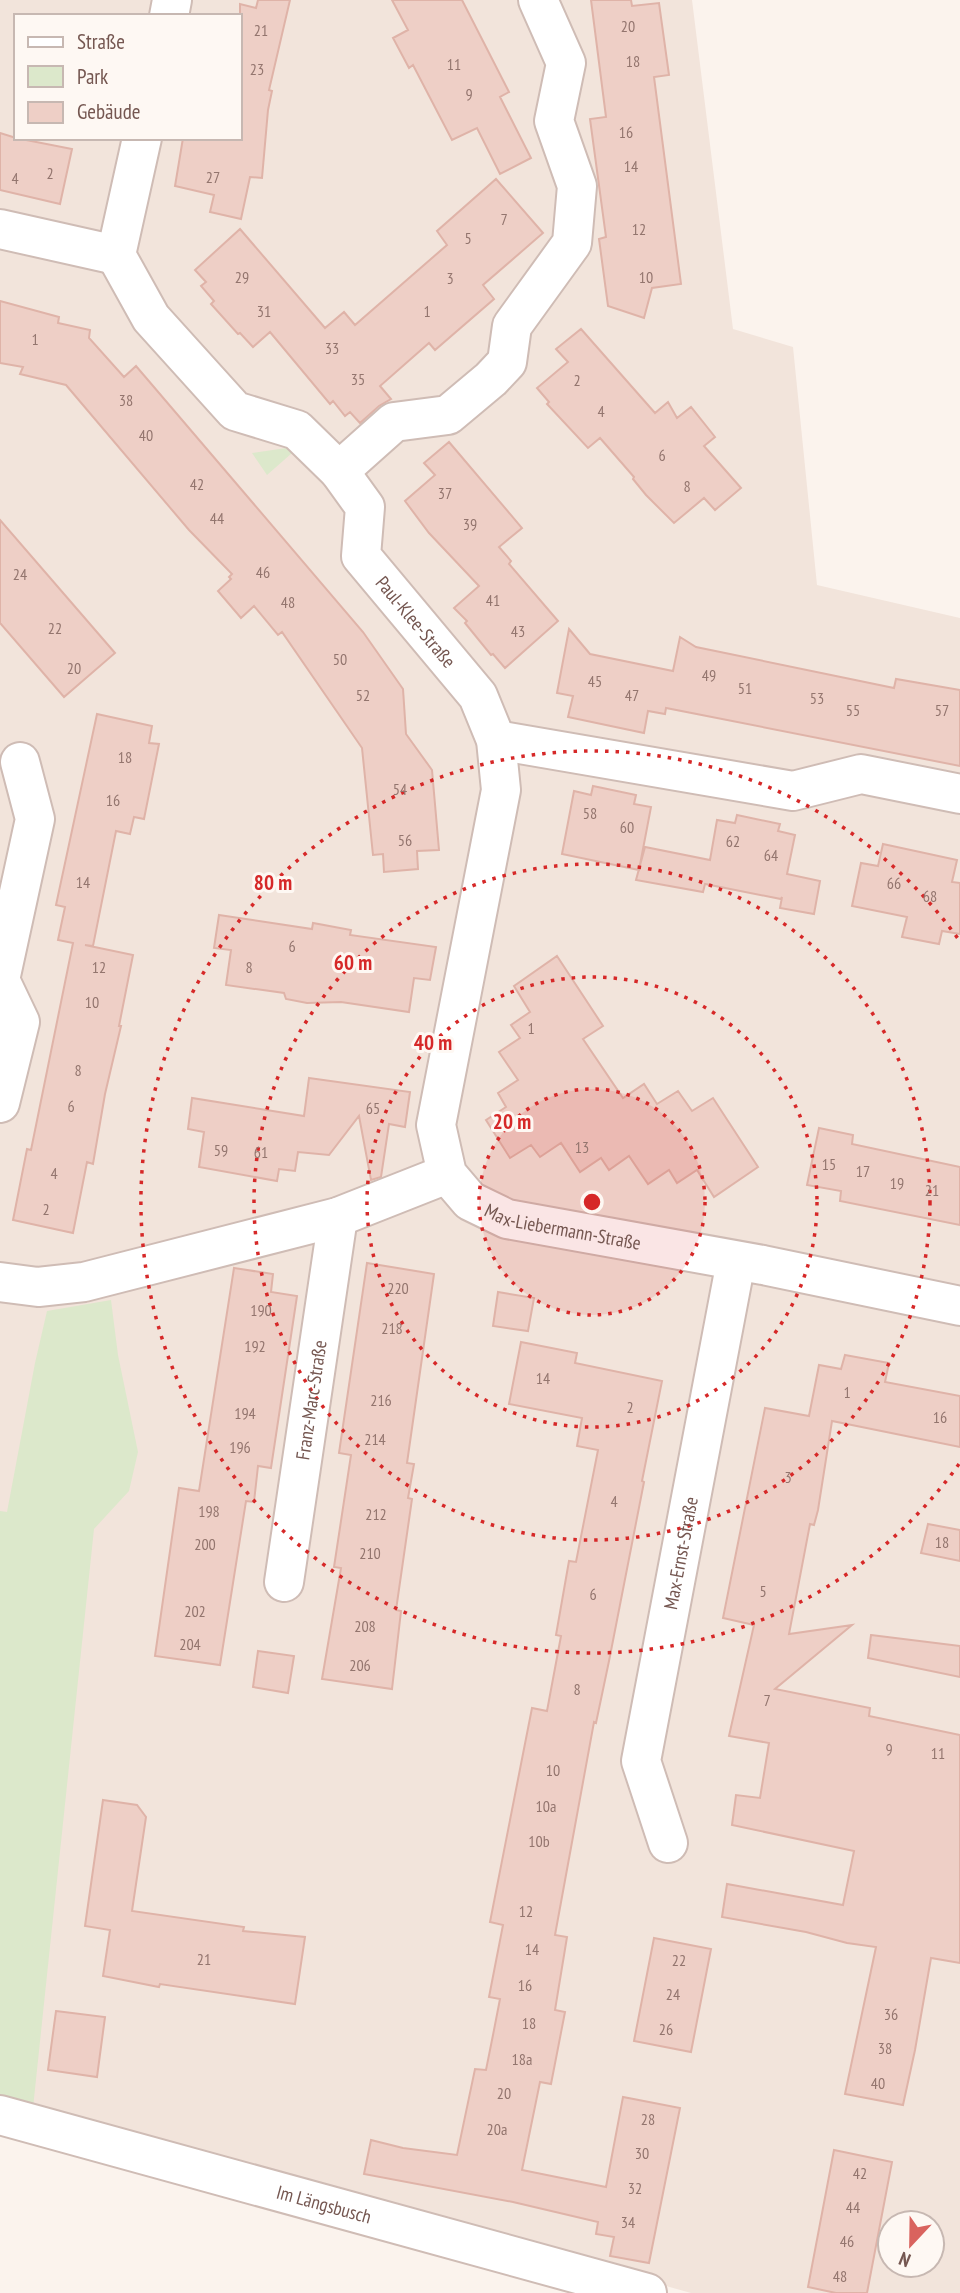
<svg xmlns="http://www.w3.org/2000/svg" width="960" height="2293" viewBox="0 0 960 2293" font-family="'PT Sans Narrow',sans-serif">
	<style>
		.residential { fill: #f2e4db; fill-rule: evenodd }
		.green { fill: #dce8cb }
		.building { fill: #eecfc6; stroke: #dfb3a8; stroke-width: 2 }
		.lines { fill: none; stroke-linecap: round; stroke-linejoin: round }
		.minor-casing { stroke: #cfbcb5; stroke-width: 42 }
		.minor { stroke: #fff; stroke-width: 38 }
		.ring { fill: none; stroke: #d62828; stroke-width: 3.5; stroke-dasharray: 3.5 7 }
		.labels { text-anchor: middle; stroke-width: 6; stroke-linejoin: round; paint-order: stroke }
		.number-label { font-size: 16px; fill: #93756e }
		.street-label { font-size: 19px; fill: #755751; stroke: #fef8f3 }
		.centre { fill: #d62828; stroke: #fef8f3; stroke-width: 3.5 }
		.ring-label { font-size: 21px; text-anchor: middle; font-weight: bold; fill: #d62828; stroke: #fef8f3; stroke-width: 6; stroke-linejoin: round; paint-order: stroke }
	</style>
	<rect width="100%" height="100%" fill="#fbf3ed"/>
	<path class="residential" d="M 0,0 L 692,0 L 733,329 L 793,347 L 817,585 L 960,618 L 960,2293 L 691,2293 L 0,2099 ZM 16,16 L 240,16 L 240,138 L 16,138 ZM 890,2223 L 932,2223 L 932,2265 L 890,2265 Z"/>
	<path class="green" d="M 300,446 L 267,475 L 252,453 Z
		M 111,1300 L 118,1355 L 138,1452 L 129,1491 L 94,1529 L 33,2108 L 0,2099 L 0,1511 L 7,1512 L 35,1363 L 47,1311 Z"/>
	<path class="building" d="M 258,0 L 290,0 L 269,90 L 272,91 L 268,110 L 262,178 L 250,177 L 241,219 L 210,212 L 214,195 L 175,186 L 183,138 L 240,138 L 240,4 L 256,8 Z
		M 392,0 L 462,0 L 509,92 L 500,97 L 531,158 L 500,174 L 477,128 L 452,140 L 413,65 L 409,68 L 393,38 L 408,30 Z
		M 591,0 L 631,0 L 632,6 L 659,3 L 669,75 L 654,77 L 681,284 L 652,288 L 644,318 L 608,306 L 599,239 L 606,237 L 590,119 L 606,117 Z
		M 0,133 L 16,138 L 72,149 L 60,204 L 0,190 Z
		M 496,179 L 543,233 L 483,285 L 494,299 L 435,350 L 429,343 L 380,386 L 391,399 L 379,406 L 360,423 L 350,412 L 345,416 L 333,401 L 330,404 L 270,332 L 253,347 L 240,333 L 238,334 L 211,304 L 214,301 L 201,286 L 206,282 L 195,270 L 240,229 L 325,328 L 344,312 L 355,325 L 447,245 L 437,231 Z
		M 0,301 L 59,317 L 58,323 L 90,330 L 89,338 L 124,377 L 136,366 L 363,632 L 403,689 L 406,734 L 432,770 L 439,850 L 417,851 L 418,869 L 384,872 L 383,854 L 373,855 L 362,748 L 282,632 L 278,635 L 254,606 L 241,618 L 218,591 L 231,579 L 229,577 L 232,574 L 189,530 L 66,385 L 20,374 L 23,367 L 0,363 Z
		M 581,329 L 655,413 L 668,402 L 677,418 L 691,407 L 715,437 L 704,446 L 741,488 L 715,510 L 704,498 L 674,523 L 646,495 L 633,479 L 634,477 L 600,438 L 588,448 L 547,404 L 549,402 L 537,388 L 568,362 L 556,349 Z
		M 449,442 L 522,528 L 499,547 L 511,561 L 509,564 L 558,621 L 505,668 L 493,654 L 491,655 L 465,623 L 467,621 L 454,608 L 479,586 L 429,533 L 405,501 L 435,475 L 424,463 Z
		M 0,520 L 115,653 L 64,697 L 0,623 Z
		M 569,629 L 590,654 L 673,671 L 680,637 L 696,647 L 894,688 L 896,679 L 960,690 L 960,766 L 666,708 L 665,714 L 648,711 L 644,733 L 568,717 L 573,696 L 557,693 Z
		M 97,714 L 152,726 L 149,743 L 159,744 L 144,819 L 134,817 L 130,834 L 116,831 L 93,946 L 85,945 L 133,955 L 119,1026 L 121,1026 L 105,1094 L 93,1164 L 87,1162 L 73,1233 L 13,1220 L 27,1149 L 31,1150 L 73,943 L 58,940 L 65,907 L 56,905 Z
		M 593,786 L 636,795 L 634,804 L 651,807 L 639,870 L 562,854 L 574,791 L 591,795 Z
		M 737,815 L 780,824 L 778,831 L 795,835 L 787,874 L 820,881 L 814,914 L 780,908 L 782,897 L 781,899 L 705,884 L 703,892 L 636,880 L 645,847 L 710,860 L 717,820 L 735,823 Z
		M 883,844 L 957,860 L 952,882 L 960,883 L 960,934 L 942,931 L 939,944 L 902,937 L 907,917 L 852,906 L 861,863 L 878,866 Z
		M 219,915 L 312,929 L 313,923 L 351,930 L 350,935 L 436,947 L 430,980 L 414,978 L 409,1012 L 341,1002 L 307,1003 L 286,999 L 284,993 L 226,985 L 231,950 L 214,948 Z
		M 557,956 L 603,1026 L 583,1039 L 623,1098 L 644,1084 L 657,1104 L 678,1091 L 692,1111 L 713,1098 L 758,1167 L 714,1197 L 697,1170 L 677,1183 L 669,1170 L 648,1184 L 629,1156 L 609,1170 L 601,1158 L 580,1172 L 561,1143 L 540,1157 L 531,1145 L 510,1158 L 486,1120 L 506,1107 L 498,1093 L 518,1080 L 499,1052 L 520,1038 L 511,1025 L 530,1012 L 514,986 Z
		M 309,1078 L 410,1092 L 405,1127 L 389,1124 L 381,1177 L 371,1180 L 359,1116 L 329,1155 L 298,1152 L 295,1171 L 279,1169 L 277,1181 L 199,1167 L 204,1132 L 188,1129 L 192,1098 L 304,1116 Z
		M 819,1128 L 853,1135 L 852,1144 L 960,1167 L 960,1225 L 840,1201 L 841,1191 L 807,1185 Z
		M 367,1263 L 434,1274 L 407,1463 L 414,1464 L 408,1498 L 412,1499 L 396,1610 L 401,1611 L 392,1689 L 322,1679 L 341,1568 L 334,1567 L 351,1455 L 339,1453 Z
		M 234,1268 L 273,1274 L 271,1292 L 297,1296 L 271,1468 L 258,1466 L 254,1502 L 246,1501 L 220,1665 L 155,1656 L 179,1488 L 199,1491 Z
		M 498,1292 L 534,1298 L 528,1331 L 493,1326 Z
		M 521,1342 L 577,1353 L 575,1363 L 662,1381 L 642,1481 L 644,1482 L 609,1661 L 596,1723 L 594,1722 L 555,1935 L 567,1937 L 555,2010 L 565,2012 L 551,2084 L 540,2082 L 522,2170 L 606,2187 L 623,2097 L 680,2108 L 649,2263 L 610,2256 L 614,2237 L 596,2234 L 598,2222 L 513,2202 L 364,2174 L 371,2140 L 403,2148 L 457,2155 L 475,2069 L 486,2070 L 493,2035 L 500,1999 L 489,1997 L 503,1925 L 490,1922 L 532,1708 L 547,1711 L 561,1636 L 556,1635 L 569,1561 L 576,1562 L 598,1450 L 577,1446 L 582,1418 L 509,1404 Z
		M 845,1355 L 889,1363 L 885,1382 L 960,1396 L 960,1447 L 832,1421 L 818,1510 L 814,1525 L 810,1524 L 789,1634 L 852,1625 L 775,1689 L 870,1708 L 869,1716 L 960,1735 L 960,1963 L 931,1958 L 915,2050 L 903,2105 L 845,2094 L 876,1947 L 847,1943 L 806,1932 L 722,1917 L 727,1884 L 843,1905 L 854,1851 L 732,1825 L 736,1795 L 760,1798 L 769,1743 L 729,1736 L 754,1625 L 723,1618 L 765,1408 L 809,1416 L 819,1365 L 841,1369 Z
		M 928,1524 L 960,1530 L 960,1561 L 921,1553 Z
		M 871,1635 L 960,1646 L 960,1677 L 868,1658 Z
		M 258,1651 L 294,1656 L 288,1693 L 253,1687 Z
		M 103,1800 L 137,1805 L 146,1817 L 132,1911 L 244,1927 L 243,1931 L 305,1937 L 295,2004 L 160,1984 L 159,1987 L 103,1976 L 110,1930 L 85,1926 Z
		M 654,1938 L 711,1949 L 691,2052 L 634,2041 Z
		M 56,2011 L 105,2017 L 97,2077 L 48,2070 Z
		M 834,2150 L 892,2162 L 867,2293 L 836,2293 L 808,2287 Z"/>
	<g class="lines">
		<g class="minor-casing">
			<g id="minor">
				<path d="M 169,16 L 172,0"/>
				<path id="s1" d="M 142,138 L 116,255 L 151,318 L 235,411 L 297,430 L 339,471 L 365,507 L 361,556 L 478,696 L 496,740 L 501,790 L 436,1125 L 447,1174 L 470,1201 L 507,1219 L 763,1265 L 960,1306"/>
				<path d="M 0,229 L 116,255"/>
				<path d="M 339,471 L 394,422 L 448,415 L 491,379 L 507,362 L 512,326 L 572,243 L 577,186 L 554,121 L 566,63 L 538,0"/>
				<path d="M 496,740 L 793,791 L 861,774 L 960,794"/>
				<path d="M 0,1103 L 20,1022 L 0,980 L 35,819 L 20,762"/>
				<path d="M 0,1282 L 38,1287 L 84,1282 L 338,1217 L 447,1174"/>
				<path id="s2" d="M 284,1582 L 338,1217"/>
				<path id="s3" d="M 668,1843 L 641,1761 L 736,1261"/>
				<path id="s4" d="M 0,2115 L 647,2293"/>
			</g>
		</g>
		<use href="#minor" class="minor"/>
	</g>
	<circle cx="592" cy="1202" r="113" fill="#d62828" fill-opacity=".12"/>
	<g class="ring">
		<circle cx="592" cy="1202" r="113"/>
		<circle cx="592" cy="1202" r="225"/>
		<circle cx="592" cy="1202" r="338"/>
		<path d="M959 1464A451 451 0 1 1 959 940"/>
	</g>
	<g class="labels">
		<g class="number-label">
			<text x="628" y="32">20</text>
			<text x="261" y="36">21</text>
			<text x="633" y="67">18</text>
			<text x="454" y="70">11</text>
			<text x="257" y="75">23</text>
			<text x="469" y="100">9</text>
			<text x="626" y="138">16</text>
			<text x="631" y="172">14</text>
			<text x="50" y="179">2</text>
			<text x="213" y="183">27</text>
			<text x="15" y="184">4</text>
			<text x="504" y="225">7</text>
			<text x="639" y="235">12</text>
			<text x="468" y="244">5</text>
			<text x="242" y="283">29</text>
			<text x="646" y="283">10</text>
			<text x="450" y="284">3</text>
			<text x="264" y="317">31</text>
			<text x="427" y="317">1</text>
			<text x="35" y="345">1</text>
			<text x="332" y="354">33</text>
			<text x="358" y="385">35</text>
			<text x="577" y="386">2</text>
			<text x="126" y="406">38</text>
			<text x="601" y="417">4</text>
			<text x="146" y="441">40</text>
			<text x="662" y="461">6</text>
			<text x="197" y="490">42</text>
			<text x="687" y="492">8</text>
			<text x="445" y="499">37</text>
			<text x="217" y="524">44</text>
			<text x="470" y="530">39</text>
			<text x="263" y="578">46</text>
			<text x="20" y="580">24</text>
			<text x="493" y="606">41</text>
			<text x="288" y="608">48</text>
			<text x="55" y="634">22</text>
			<text x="518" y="637">43</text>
			<text x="340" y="665">50</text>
			<text x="74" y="674">20</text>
			<text x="709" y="681">49</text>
			<text x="595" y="687">45</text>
			<text x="745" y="694">51</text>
			<text x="363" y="701">52</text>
			<text x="632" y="701">47</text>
			<text x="817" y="704">53</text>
			<text x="853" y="716">55</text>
			<text x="942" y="716">57</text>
			<text x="125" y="763">18</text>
			<text x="400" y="795">54</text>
			<text x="113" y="806">16</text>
			<text x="590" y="819">58</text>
			<text x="627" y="833">60</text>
			<text x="405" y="846">56</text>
			<text x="733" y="847">62</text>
			<text x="771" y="861">64</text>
			<text x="83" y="888">14</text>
			<text x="894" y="889">66</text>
			<text x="930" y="902">68</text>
			<text x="292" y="952">6</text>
			<text x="99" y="973">12</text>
			<text x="249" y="973">8</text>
			<text x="92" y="1008">10</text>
			<text x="531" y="1034">1</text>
			<text x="78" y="1076">8</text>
			<text x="71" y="1112">6</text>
			<text x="373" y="1114">65</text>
			<text x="582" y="1153">13</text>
			<text x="221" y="1156">59</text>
			<text x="261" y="1158">61</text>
			<text x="829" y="1170">15</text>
			<text x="863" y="1177">17</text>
			<text x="54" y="1179">4</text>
			<text x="897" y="1189">19</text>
			<text x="932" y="1196">21</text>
			<text x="46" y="1215">2</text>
			<text x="398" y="1294">220</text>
			<text x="261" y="1316">190</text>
			<text x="392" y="1334">218</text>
			<text x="255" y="1352">192</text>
			<text x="543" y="1384">14</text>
			<text x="847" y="1398">1</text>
			<text x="381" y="1406">216</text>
			<text x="630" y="1413">2</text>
			<text x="245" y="1419">194</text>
			<text x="940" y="1423">16</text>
			<text x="375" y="1445">214</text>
			<text x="240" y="1453">196</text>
			<text x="788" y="1483">3</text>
			<text x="614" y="1507">4</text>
			<text x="209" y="1517">198</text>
			<text x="376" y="1520">212</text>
			<text x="942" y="1548">18</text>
			<text x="205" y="1550">200</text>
			<text x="370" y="1559">210</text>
			<text x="763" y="1597">5</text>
			<text x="593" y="1600">6</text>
			<text x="195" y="1617">202</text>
			<text x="365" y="1632">208</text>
			<text x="190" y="1650">204</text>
			<text x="360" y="1671">206</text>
			<text x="577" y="1695">8</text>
			<text x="767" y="1706">7</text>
			<text x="889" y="1755">9</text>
			<text x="938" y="1759">11</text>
			<text x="553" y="1776">10</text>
			<text x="546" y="1812">10a</text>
			<text x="539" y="1847">10b</text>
			<text x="526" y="1917">12</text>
			<text x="532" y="1955">14</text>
			<text x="204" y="1965">21</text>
			<text x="679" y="1966">22</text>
			<text x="525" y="1991">16</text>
			<text x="673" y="2000">24</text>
			<text x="891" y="2020">36</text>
			<text x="529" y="2029">18</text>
			<text x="666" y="2035">26</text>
			<text x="885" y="2054">38</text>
			<text x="522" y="2065">18a</text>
			<text x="878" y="2089">40</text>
			<text x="504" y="2099">20</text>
			<text x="648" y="2125">28</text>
			<text x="497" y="2135">20a</text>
			<text x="642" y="2159">30</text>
			<text x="860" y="2179">42</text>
			<text x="635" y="2194">32</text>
			<text x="853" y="2213">44</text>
			<text x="628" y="2228">34</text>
			<text x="847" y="2247">46</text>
			<text x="840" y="2282">48</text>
		</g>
		<g class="street-label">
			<text dy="7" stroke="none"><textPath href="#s1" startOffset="620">Paul-Klee-Straße</textPath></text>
			<text dy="7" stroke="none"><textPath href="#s1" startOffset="1339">Max-Liebermann-Straße</textPath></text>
			<text dy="7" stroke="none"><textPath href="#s2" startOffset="184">Franz-Marc-Straße</textPath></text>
			<text dy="7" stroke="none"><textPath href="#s3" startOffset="298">Max-Ernst-Straße</textPath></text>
			<text dy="7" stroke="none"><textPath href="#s4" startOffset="336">Im Längsbusch</textPath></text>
		</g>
	</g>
	<circle cx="592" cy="1202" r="10" class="centre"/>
	<g class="ring-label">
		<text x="273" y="890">80 m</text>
		<text x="353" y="970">60 m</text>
		<text x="433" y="1050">40 m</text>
		<text x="512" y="1129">20 m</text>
	</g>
	<rect x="14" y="14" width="228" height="126" fill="#fef8f3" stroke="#c7b8b2" stroke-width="2"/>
	<rect x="28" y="37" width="35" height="10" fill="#ffffff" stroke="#c7b8b2" stroke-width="2"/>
	<text x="77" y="49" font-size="21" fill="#755751">Straße</text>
	<rect x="28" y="66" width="35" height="21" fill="#dce8cb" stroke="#c7b8b2" stroke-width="2"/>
	<text x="77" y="84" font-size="21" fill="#755751">Park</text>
	<rect x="28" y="102" width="35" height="21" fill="#eecfc6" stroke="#c7b8b2" stroke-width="2"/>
	<text x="77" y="119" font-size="21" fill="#755751">Gebäude</text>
	<g transform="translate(911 2244) rotate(202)"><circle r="33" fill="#fef8f3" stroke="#c7b8b2" stroke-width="2"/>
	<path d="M0-5L12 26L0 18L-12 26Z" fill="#d9635e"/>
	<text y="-10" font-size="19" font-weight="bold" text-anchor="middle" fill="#755751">N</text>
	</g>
</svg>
